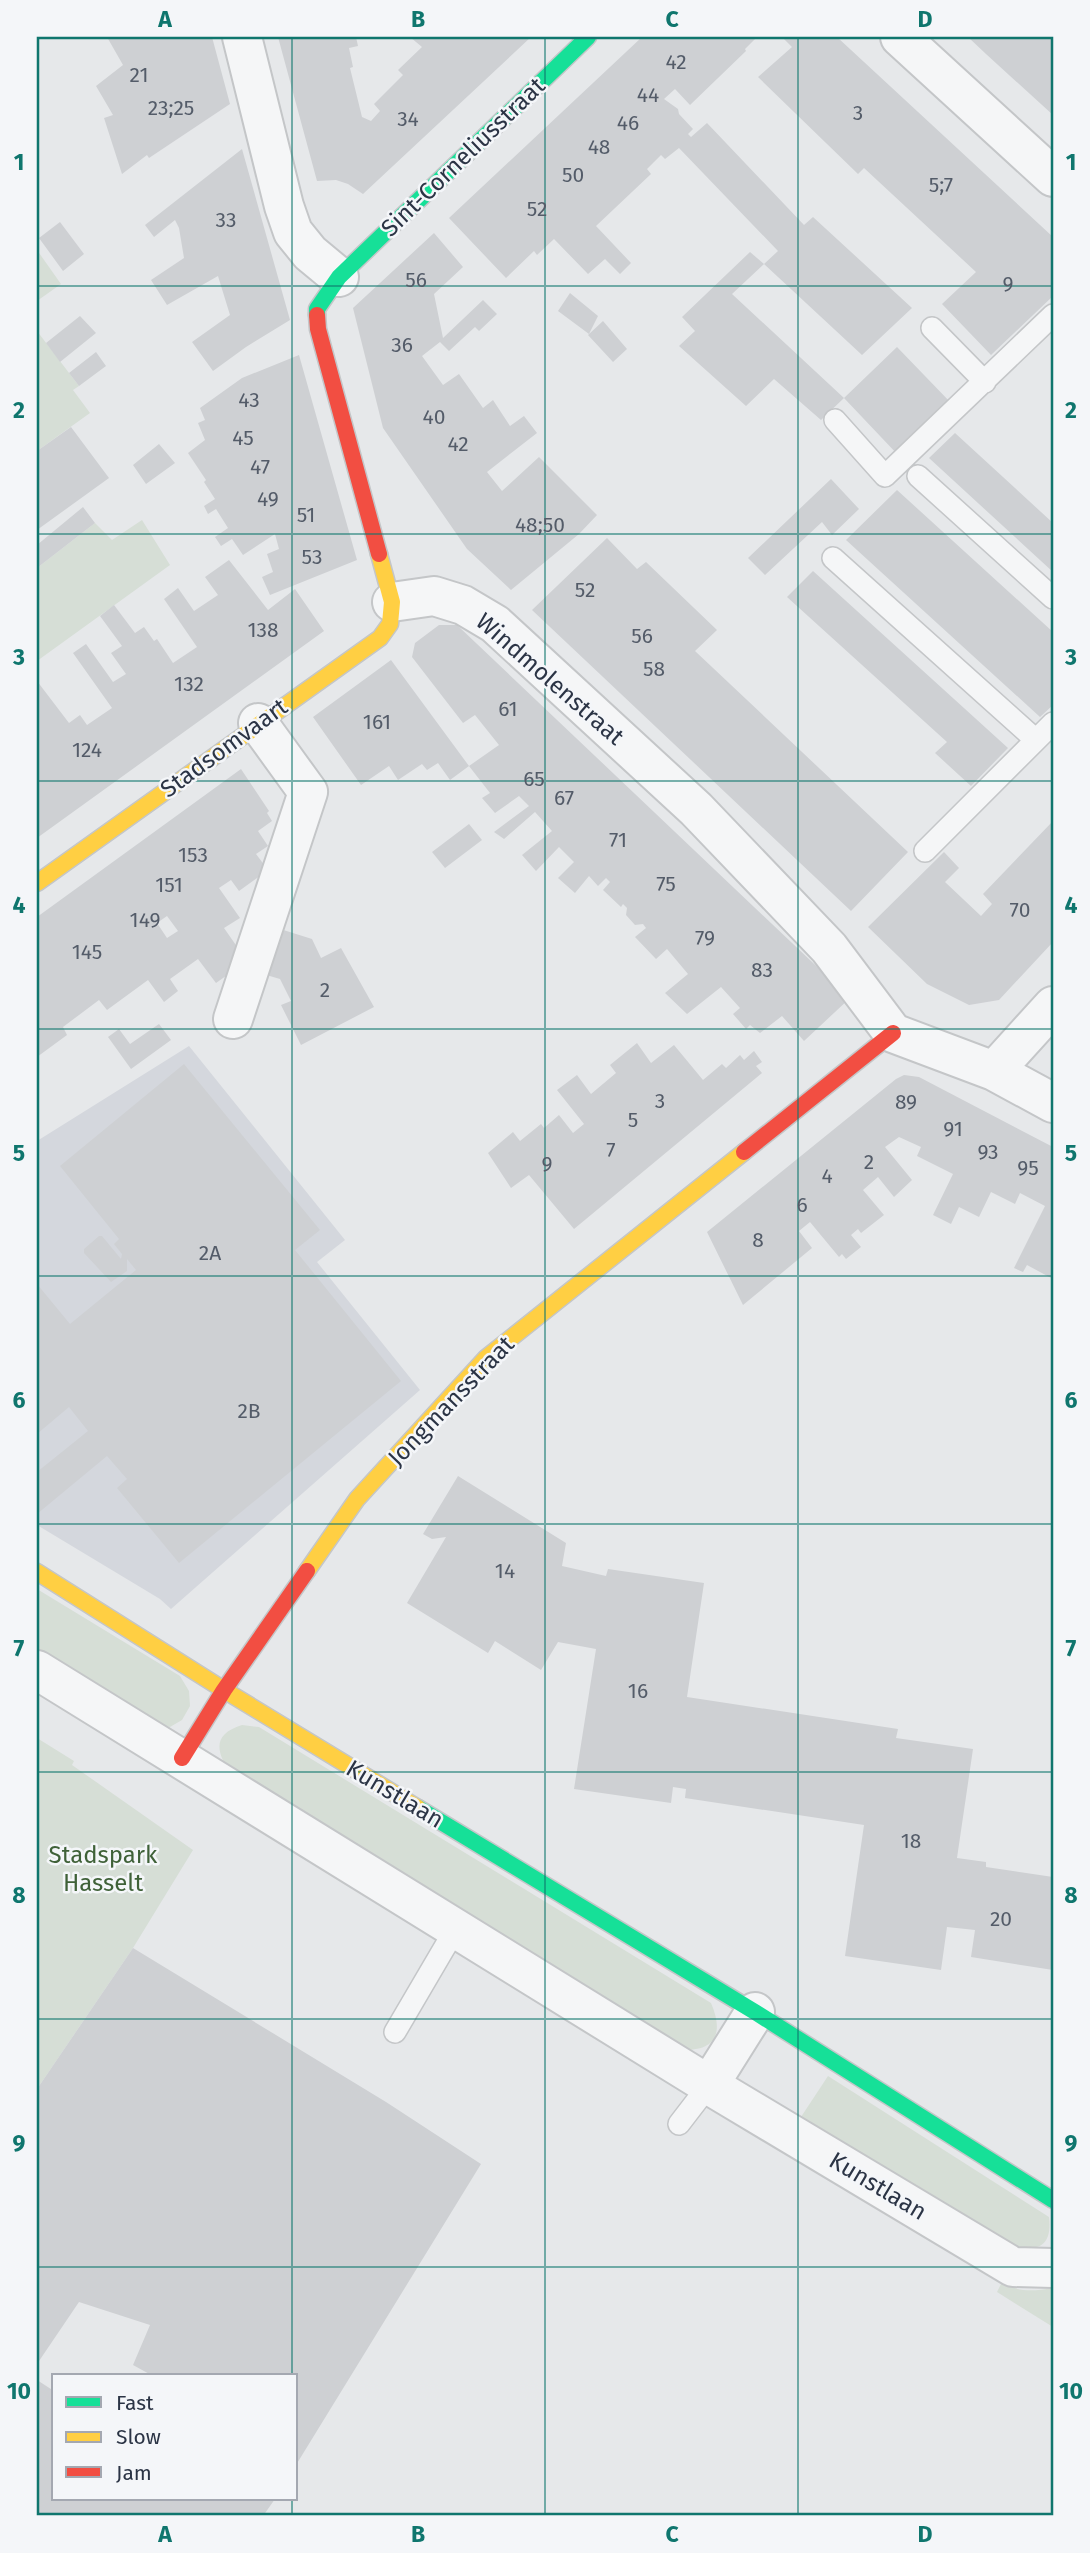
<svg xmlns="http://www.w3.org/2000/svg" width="1090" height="2553" viewBox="0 0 1090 2553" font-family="'Fira Sans',sans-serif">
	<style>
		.built { fill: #d4d7dd }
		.green { fill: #d6ded6 }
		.building { fill: #ced0d3; fill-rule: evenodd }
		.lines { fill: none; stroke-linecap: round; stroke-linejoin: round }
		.lane-casing { stroke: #c4c6c8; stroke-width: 24 }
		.street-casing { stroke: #c4c6c8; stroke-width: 42 }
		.fast-casing { stroke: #c4c6c8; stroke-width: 19 }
		.slow-casing { stroke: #c4c6c8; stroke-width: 19 }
		.jam-casing { stroke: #c4c6c8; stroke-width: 19 }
		.lane { stroke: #f5f6f7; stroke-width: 21 }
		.street { stroke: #f5f6f7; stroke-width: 38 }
		.fast { stroke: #16e098; stroke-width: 16 }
		.slow { stroke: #ffcf43; stroke-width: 16 }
		.jam { stroke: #f24e42; stroke-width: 16 }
		.grid { fill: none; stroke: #0f766e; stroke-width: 2; stroke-opacity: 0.55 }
		.labels { text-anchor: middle; stroke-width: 5; stroke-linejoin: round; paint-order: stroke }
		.number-label { font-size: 21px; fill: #545c69 }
		.street-label { font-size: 24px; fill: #2b3445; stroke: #f4f6f9 }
		.park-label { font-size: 24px; fill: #3f6138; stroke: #f4f6f9 }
		.neatline { fill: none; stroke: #0f766e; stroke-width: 2.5 }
		.grid-label { font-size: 23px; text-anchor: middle; font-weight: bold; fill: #0f766e }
	</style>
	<rect width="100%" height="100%" fill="#e6e8ea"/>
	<path class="built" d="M 189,1046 L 345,1240 L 317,1262 L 420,1390 L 171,1609 L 160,1599 L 37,1525 L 37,1141 Z"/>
	<path class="green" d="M 37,250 L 61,284 L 37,301 Z
		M 37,331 L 79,386 L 73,390 L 90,413 L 37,451 Z
		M 142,520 L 170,565 L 37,661 L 37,568 L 95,523 L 112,540 Z
		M 37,1589 L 180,1676 L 189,1691 L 190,1706 L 182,1720 L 170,1727 L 147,1722 L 37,1654 Z
		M 242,1725 L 259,1727 L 711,2003 C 724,2033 716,2051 682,2050 L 231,1774 C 215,1751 213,1734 242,1725 Z
		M 37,1738 L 74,1761 L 72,1765 L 193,1850 L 133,1948 L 37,2089 Z
		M 828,2076 L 1049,2217 C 1052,2244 1041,2251 1016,2248 L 799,2120 Z
		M 1002,2282 C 1020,2293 1033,2291 1053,2288 L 1053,2327 L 997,2292 Z"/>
	<path class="building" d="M 107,37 L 212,37 L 230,104 L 149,158 L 147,155 L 122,174 L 104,118 L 113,115 L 96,86 L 123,65 Z
		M 278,37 L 356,37 L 358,46 L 349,48 L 353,67 L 350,68 L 362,117 L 371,121 L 380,111 L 374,104 L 403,75 L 398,70 L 422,47 L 410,37 L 531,37 L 363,194 L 348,184 L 336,180 L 317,181 Z
		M 642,37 L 757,37 L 745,49 L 746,51 L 690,105 L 675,89 L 664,99 L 678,109 L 679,114 L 693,129 L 688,134 L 691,137 L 707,123 L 804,225 L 813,217 L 912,308 L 862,355 L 764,264 L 778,251 L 679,148 L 665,159 L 661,155 L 647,169 L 651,174 L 596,226 L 631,263 L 620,274 L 605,259 L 588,274 L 554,239 L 537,255 L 534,251 L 506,278 L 449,218 Z
		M 782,37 L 837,37 L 1053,237 L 1053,296 L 991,355 L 942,304 L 976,272 L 864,168 L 858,174 L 758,77 L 792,47 Z
		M 968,37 L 1053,37 L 1053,115 L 986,54 Z
		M 242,149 L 290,320 L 246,347 L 213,371 L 192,342 L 230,315 L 218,276 L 167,305 L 151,280 L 184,258 L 179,228 L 175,220 L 154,237 L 145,225 Z
		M 60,222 L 84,254 L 63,271 L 39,238 Z
		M 434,233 L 463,267 L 434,294 L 443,338 L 483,300 L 497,314 L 479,331 L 475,327 L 449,351 L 440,342 L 422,356 L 443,385 L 459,374 L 483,408 L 493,400 L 510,426 L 524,416 L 537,433 L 487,472 L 502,491 L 539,457 L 597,515 L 579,534 L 511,590 L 467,549 L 383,428 L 353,308 Z
		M 750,252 L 764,264 L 732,294 L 844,398 L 821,420 L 774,379 L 746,406 L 679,346 L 695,331 L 682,317 Z
		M 570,293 L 598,316 L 589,334 L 558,311 Z
		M 80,316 L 96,333 L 60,362 L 46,343 Z
		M 603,321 L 627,349 L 613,362 L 588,335 Z
		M 897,347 L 952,404 L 899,456 L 844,398 Z
		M 96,352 L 106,366 L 79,386 L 69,373 Z
		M 299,355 L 357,560 L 270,595 L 262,577 L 273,572 L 267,554 L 279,549 L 275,534 L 243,555 L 232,539 L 221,546 L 215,537 L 228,528 L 216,509 L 208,514 L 204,506 L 215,499 L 204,482 L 206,480 L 188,453 L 205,440 L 198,423 L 205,420 L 200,408 L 242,378 Z
		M 71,427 L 109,478 L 37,530 L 37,451 Z
		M 955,433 L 1053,523 L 1053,572 L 929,458 Z
		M 159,444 L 175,463 L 146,484 L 133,465 Z
		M 831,479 L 859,509 L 832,535 L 822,522 L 765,575 L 748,558 Z
		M 897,490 L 1053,632 L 1053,705 L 1040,717 L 846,540 Z
		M 83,507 L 95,523 L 37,568 L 37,545 Z
		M 607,538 L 637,569 L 646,562 L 717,630 L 695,651 L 908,852 L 851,911 L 532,610 Z
		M 229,560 L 268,610 L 295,589 L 324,631 L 37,838 L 37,681 L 69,723 L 80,715 L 87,725 L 112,708 L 73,653 L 86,644 L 113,682 L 126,674 L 111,653 L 122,646 L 100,616 L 114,605 L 135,633 L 144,627 L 154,641 L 157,639 L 173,663 L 197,647 L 164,599 L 178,588 L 194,611 L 218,595 L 205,577 Z
		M 813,571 L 1008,748 L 971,786 L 935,753 L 947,742 L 787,597 Z
		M 439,625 L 457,625 L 850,998 L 804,1041 L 782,1016 L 760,1033 L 750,1025 L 746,1029 L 733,1014 L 740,1008 L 721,987 L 687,1014 L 665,993 L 688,974 L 667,949 L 656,959 L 635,937 L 646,928 L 643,924 L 635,925 L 626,915 L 627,908 L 623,904 L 621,907 L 603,890 L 610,882 L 606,878 L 598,886 L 589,876 L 575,893 L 558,878 L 574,862 L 559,847 L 536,871 L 522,855 L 552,831 L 535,812 L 504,839 L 494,832 L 529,806 L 519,796 L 495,813 L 482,798 L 490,793 L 469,766 L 499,745 L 475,715 L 463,723 L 412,657 L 415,643 Z
		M 391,660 L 469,766 L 450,780 L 438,763 L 427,770 L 422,764 L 398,780 L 389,766 L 361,785 L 313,717 Z
		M 241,769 L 269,811 L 267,813 L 272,821 L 258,831 L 268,846 L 256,854 L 268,870 L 239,891 L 231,880 L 219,888 L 240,918 L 224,928 L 247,961 L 216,983 L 198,959 L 170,979 L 178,991 L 164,1002 L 148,980 L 107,1010 L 99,1000 L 63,1027 L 67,1035 L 37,1057 L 37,917 ZM 167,916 L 178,931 L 167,938 L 157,923 Z
		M 1053,821 L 1053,942 L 999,1000 L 969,1005 L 927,984 L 868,927 L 944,852 L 959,868 L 945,882 L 981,916 L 992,904 L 983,894 Z
		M 469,824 L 482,840 L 445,868 L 432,852 Z
		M 277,928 L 312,939 L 321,958 L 341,948 L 374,1007 L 301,1045 L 281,1005 L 291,1001 L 280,979 L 263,974 Z
		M 159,1024 L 171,1040 L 131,1069 L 108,1037 L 119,1029 L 130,1044 Z
		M 637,1043 L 651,1063 L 674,1045 L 703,1080 L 722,1064 L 726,1068 L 740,1055 L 744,1060 L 754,1051 L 762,1062 L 756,1066 L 762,1073 L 574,1229 L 529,1175 L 511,1188 L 488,1153 L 513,1132 L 520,1141 L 541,1124 L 544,1128 L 559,1115 L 573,1133 L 584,1124 L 557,1090 L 577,1075 L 591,1094 L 616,1073 L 610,1065 Z
		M 184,1064 L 320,1230 L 295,1250 L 401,1381 L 179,1563 L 117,1488 L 127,1479 L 107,1456 L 37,1514 L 37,1472 L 88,1431 L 69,1407 L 37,1434 L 37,1284 L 70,1324 L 136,1270 L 127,1259 L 127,1271 L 111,1282 L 84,1253 L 84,1249 L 99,1236 L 102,1236 L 121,1259 L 122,1254 L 114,1244 L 119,1239 L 60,1166 Z
		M 904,1075 L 919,1077 L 1053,1147 L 1053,1279 L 1027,1265 L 1023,1272 L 1014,1268 L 1045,1206 L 1020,1193 L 1015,1204 L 991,1192 L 979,1217 L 959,1207 L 951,1224 L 933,1215 L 953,1174 L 917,1156 L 921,1147 L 899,1137 L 885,1147 L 912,1180 L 894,1197 L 878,1177 L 863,1190 L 884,1215 L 861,1233 L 858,1229 L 851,1235 L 861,1247 L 846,1259 L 842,1254 L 839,1257 L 810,1222 L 799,1231 L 812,1248 L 743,1305 L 707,1232 L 896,1079 Z
		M 458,1476 L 566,1543 L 562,1566 L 606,1576 L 608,1569 L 704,1583 L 687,1697 L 898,1729 L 896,1738 L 973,1749 L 957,1858 L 986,1862 L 986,1867 L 1053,1877 L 1053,1970 L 971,1957 L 975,1930 L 947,1927 L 941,1970 L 845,1956 L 864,1825 L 685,1798 L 686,1789 L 673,1787 L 671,1803 L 574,1789 L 596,1649 L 558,1642 L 541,1670 L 495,1641 L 488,1653 L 407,1603 L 446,1537 L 432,1539 L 423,1534 Z
		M 133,1948 L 386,2102 L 481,2164 L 296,2465 L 296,2376 L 153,2376 L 133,2365 L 150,2325 L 79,2302 L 37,2364 L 37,2089 Z
		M 37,2380 L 54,2391 L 54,2499 L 275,2499 L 263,2516 L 37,2516 Z"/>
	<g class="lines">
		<g class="lane-casing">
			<path id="lane" d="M 932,328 L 985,382
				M 835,420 L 885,476 L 1053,315
				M 918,476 L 1053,598
				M 833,558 L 1036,740
				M 925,851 L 1053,723
				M 395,2032 L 456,1928
				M 679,2124 L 709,2085"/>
		</g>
		<g class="street-casing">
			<path id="street" d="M 242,37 L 284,206 L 293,232 L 310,253 L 339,277
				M 900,37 L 1053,177
				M 392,602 L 434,596 L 463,605 L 495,624 L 696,809 L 829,948 L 893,1033 L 994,1071 L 1053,1103
				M 233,1019 L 308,792 L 258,723
				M 994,1071 L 1053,1006
				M 37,1670 L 709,2085 L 1013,2267 L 1053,2268
				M 709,2085 L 755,2012"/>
		</g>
		<g class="fast-casing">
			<path id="fast" d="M 317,315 L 317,309 L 339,277 L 588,37
				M 418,1808 L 755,2012 L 1053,2200"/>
		</g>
		<g class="slow-casing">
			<path id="slow" d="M 37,883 L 380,638 L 390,624 L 392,602 L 379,554
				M 307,1571 L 357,1499 L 486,1358 L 744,1152
				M 37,1572 L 224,1690 L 418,1808"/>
		</g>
		<g class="jam-casing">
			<path id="jam" d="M 317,315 L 318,329 L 379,554
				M 744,1152 L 893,1033
				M 182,1758 L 224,1690 L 307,1571"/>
		</g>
		<use href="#lane" class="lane"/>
		<use href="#street" class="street"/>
		<use href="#fast" class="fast"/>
		<use href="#slow" class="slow"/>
		<use href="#jam" class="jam"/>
	</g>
	<path class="grid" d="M 292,37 L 292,2376M 545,37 L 545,2516M 798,37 L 798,2516M 37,286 L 1053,286M 37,534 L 1053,534M 37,781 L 1053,781M 37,1029 L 1053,1029M 37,1276 L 1053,1276M 37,1524 L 1053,1524M 37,1772 L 1053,1772M 37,2019 L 1053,2019M 37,2267 L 1053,2267M 292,2499 L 292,2516"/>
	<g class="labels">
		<g class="number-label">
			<text x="676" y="69">42</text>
			<text x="139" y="82">21</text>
			<text x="648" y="102">44</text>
			<text x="171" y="115">23;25</text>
			<text x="858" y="120">3</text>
			<text x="408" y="126">34</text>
			<text x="628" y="130">46</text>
			<text x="599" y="154">48</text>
			<text x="573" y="182">50</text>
			<text x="941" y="192">5;7</text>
			<text x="537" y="216">52</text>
			<text x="226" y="227">33</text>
			<text x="416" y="287">56</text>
			<text x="1008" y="291">9</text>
			<text x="402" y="352">36</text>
			<text x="249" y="407">43</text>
			<text x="434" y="424">40</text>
			<text x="243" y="445">45</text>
			<text x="458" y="451">42</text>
			<text x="260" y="474">47</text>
			<text x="268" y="506">49</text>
			<text x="306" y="522">51</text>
			<text x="540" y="532">48;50</text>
			<text x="312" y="564">53</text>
			<text x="585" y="597">52</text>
			<text x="263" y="637">138</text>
			<text x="642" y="643">56</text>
			<text x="654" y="676">58</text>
			<text x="189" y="691">132</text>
			<text x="508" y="716">61</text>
			<text x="377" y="729">161</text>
			<text x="87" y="757">124</text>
			<text x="534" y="786">65</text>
			<text x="564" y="805">67</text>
			<text x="618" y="847">71</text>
			<text x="193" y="862">153</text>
			<text x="666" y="891">75</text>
			<text x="169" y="892">151</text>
			<text x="1020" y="917">70</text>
			<text x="145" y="927">149</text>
			<text x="705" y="945">79</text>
			<text x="87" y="959">145</text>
			<text x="762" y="977">83</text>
			<text x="325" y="997">2</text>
			<text x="660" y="1108">3</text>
			<text x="906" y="1109">89</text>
			<text x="633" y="1127">5</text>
			<text x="953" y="1136">91</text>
			<text x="611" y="1157">7</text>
			<text x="988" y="1159">93</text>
			<text x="869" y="1169">2</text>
			<text x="547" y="1171">9</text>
			<text x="1028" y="1175">95</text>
			<text x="827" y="1183">4</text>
			<text x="802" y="1212">6</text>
			<text x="758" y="1247">8</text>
			<text x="210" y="1260">2A</text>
			<text x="249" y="1418">2B</text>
			<text x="505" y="1578">14</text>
			<text x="638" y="1698">16</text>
			<text x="911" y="1848">18</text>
			<text x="1001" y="1926">20</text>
		</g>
		<g class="street-label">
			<text transform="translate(463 157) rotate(-44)" y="8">Sint-Corneliusstraat</text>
			<text transform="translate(550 679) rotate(41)" y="8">Windmolenstraat</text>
			<text transform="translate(224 748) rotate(-36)" y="8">Stadsomvaart</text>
			<text transform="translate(451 1401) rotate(-46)" y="8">Jongmansstraat</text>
			<text transform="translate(395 1794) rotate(31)" y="8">Kunstlaan</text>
			<text transform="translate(878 2186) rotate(31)" y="8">Kunstlaan</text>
		</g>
		<g class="park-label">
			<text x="103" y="1863">Stadspark<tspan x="103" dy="28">Hasselt</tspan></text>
		</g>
	</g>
	<rect width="1090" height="2553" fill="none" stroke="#f4f6f9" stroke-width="77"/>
	<rect x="52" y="2374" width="245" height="126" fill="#f4f6f9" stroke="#a4a8b1" stroke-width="2"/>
	<rect x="66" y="2397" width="35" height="10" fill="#16e098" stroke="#a4a8b1" stroke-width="2"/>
	<text x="116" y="2410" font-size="21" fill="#2b3445">Fast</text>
	<rect x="66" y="2432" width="35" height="10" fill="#ffcf43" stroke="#a4a8b1" stroke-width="2"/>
	<text x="116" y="2444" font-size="21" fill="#2b3445">Slow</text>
	<rect x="66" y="2467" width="35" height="10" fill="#f24e42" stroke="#a4a8b1" stroke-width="2"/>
	<text x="116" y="2480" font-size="21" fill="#2b3445">Jam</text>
	<rect x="38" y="38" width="1014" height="2476" class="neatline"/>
	<g class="grid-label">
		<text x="165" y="27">A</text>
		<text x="418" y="27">B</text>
		<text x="672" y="27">C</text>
		<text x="925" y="27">D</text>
		<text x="19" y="170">1</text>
		<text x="1071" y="170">1</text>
		<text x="19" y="418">2</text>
		<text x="1071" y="418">2</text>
		<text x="19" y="665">3</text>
		<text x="1071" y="665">3</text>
		<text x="19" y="913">4</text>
		<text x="1071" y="913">4</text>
		<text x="19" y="1161">5</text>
		<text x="1071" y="1161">5</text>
		<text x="19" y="1408">6</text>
		<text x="1071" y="1408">6</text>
		<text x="19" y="1656">7</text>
		<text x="1071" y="1656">7</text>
		<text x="19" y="1903">8</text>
		<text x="1071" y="1903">8</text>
		<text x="19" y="2151">9</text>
		<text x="1071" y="2151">9</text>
		<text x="19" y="2399">10</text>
		<text x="1071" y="2399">10</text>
		<text x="165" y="2542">A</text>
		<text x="418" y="2542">B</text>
		<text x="672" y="2542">C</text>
		<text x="925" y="2542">D</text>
	</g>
</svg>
